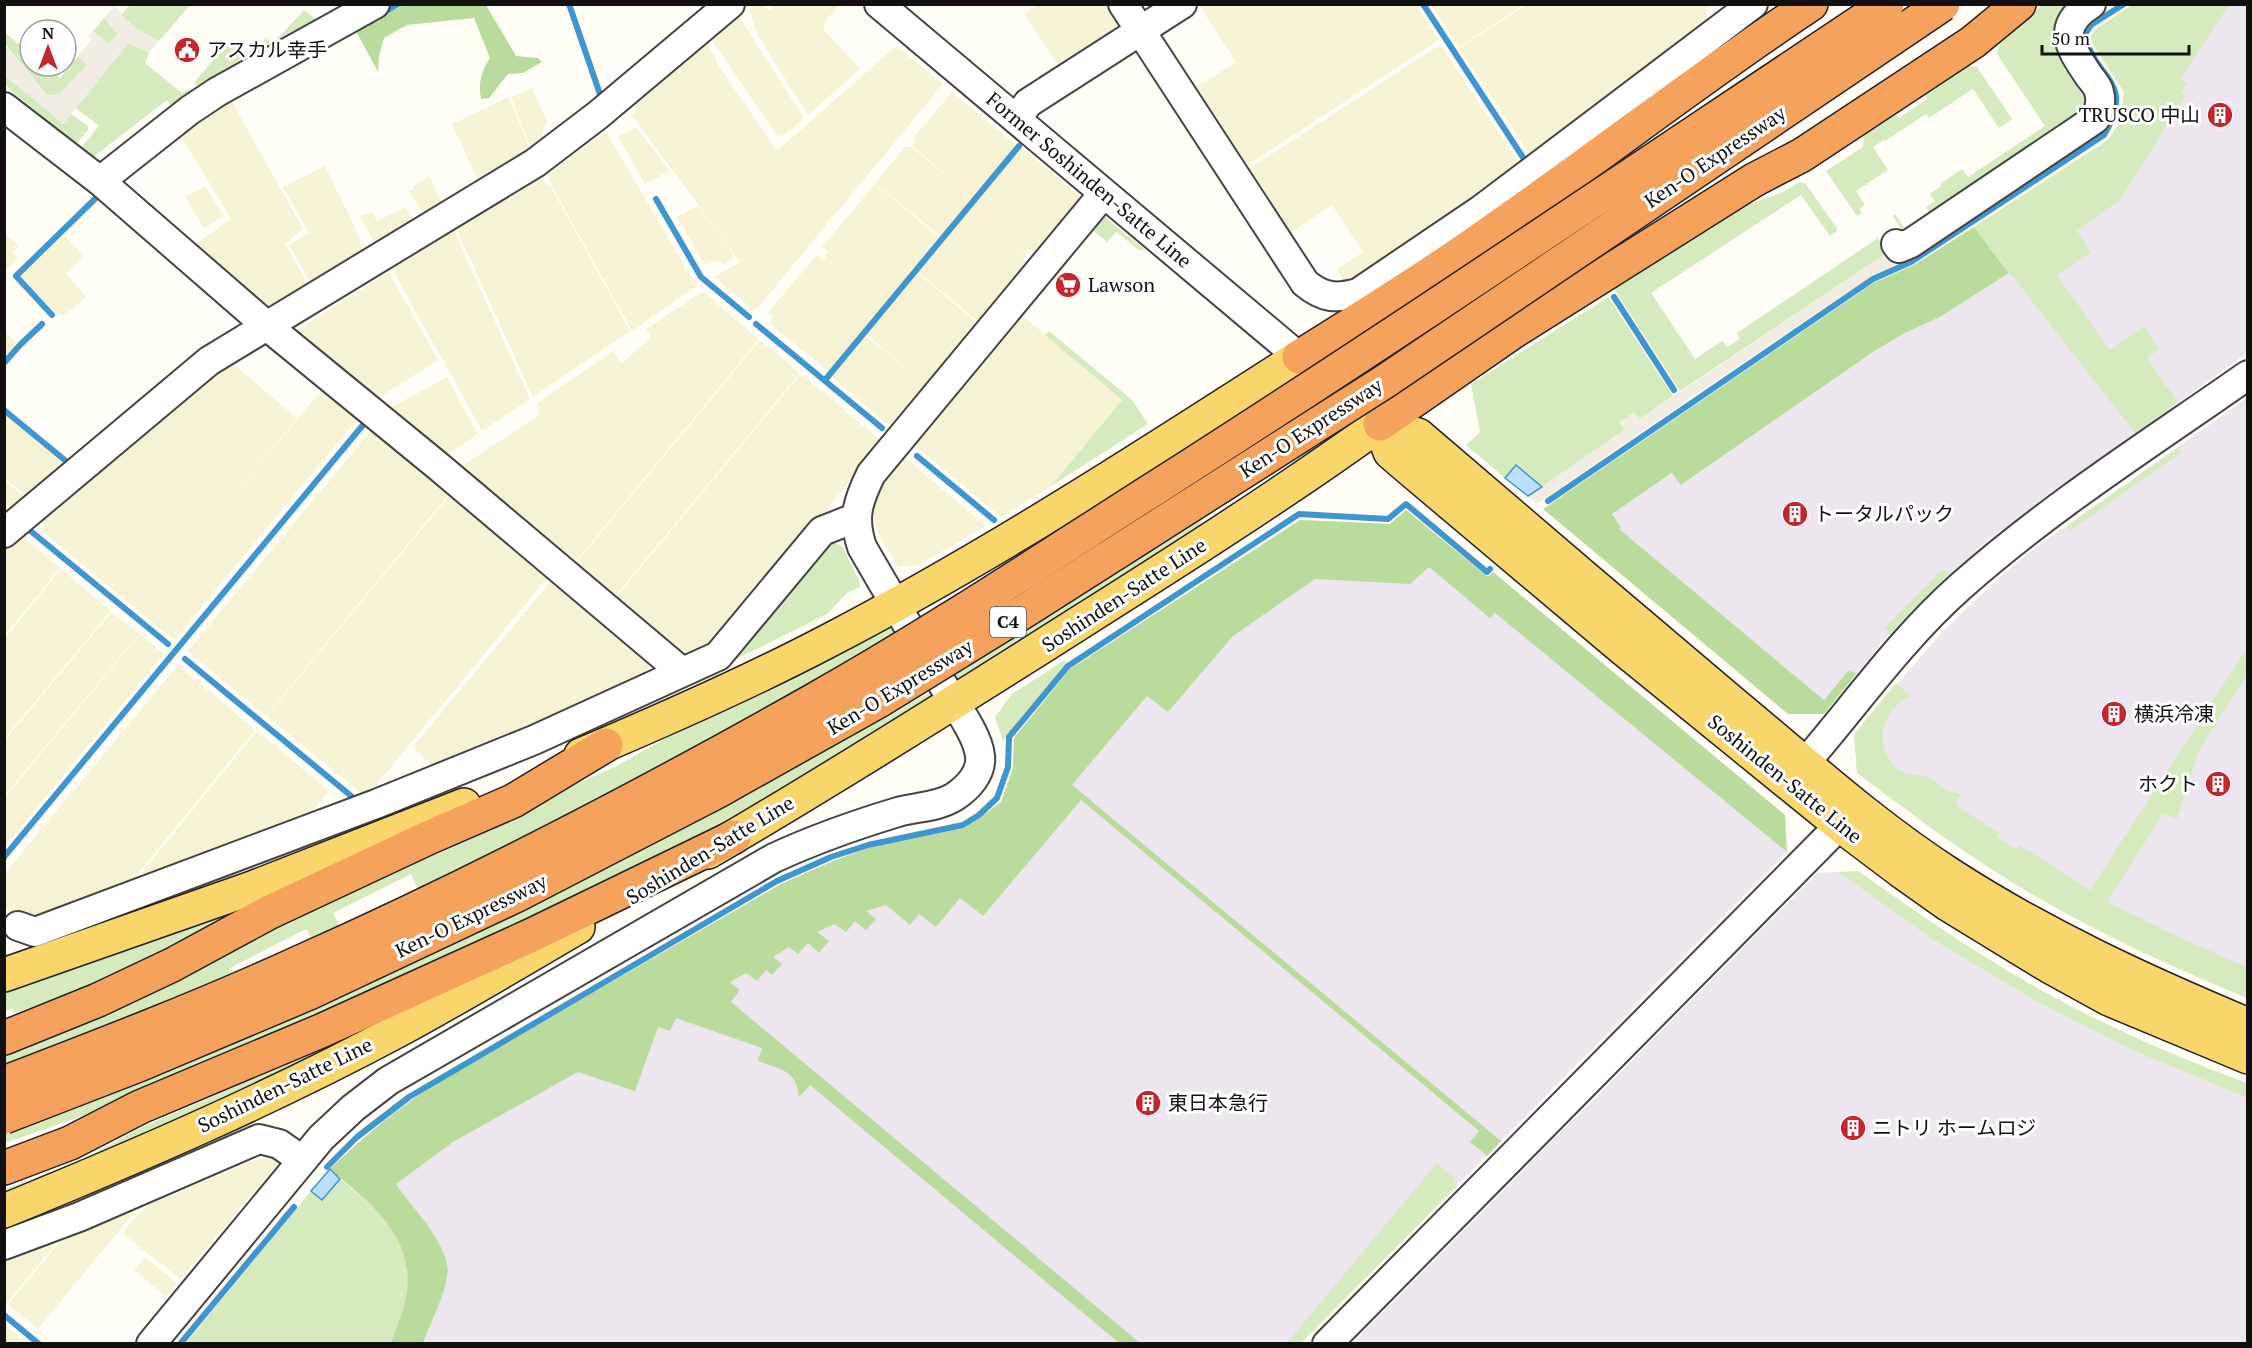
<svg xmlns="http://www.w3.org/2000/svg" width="2252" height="1348" viewBox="0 0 2252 1348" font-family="'PT Serif','Noto Sans JP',serif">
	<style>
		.industrial { fill: #eee6ef }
		.farmland { fill: #f6f3d4 }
		.green { fill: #d5ebbd }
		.forest { fill: #b9dc9c }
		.plaza { fill: #f1ede2 }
		.water { fill: #b9e0f7; stroke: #3f96cf; stroke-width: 1.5 }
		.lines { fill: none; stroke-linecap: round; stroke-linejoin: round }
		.stream { stroke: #3f96cf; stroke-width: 6 }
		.minor-casing { stroke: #444; stroke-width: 32 }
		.major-casing { stroke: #222; stroke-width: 36 }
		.highway-casing { stroke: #222; stroke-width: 36 }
		.minor { stroke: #fff; stroke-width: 28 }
		.major { stroke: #f9d66b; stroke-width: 33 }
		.highway { stroke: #f5a25d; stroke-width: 33 }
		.highway-bridge-casing { stroke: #222; stroke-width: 36; stroke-linecap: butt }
		.highway-bridge { stroke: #f5a25d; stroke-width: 33 }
		.labels { text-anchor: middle; stroke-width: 6; stroke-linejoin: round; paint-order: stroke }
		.shield { fill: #fff; stroke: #585858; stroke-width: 1.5 }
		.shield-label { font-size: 18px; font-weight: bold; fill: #111 }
		.poi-label { font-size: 20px; fill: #111; stroke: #fff; text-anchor: start }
		.street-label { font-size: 20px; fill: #111; stroke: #fff }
	</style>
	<rect width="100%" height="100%" fill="#fffdf5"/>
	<path class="industrial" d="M 2132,5 L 2247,5 L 2247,353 L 1988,540 L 1923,599 L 1888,635 L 1857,673 L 1848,672 L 1824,700 L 1618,529 L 1621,527 L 1612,514 L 1673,473 L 1682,485 L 1876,350 L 1905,333 L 1940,317 L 2009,273 L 1974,227 L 2109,139 L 2121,119 L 2124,92 L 2092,43 L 2091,35 L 2096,29 Z
		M 2247,398 L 2247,998 L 2143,952 L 2030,893 L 1992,869 L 1942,836 L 1857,773 L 1854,734 L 1943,631 L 1999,578 L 2029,552 Z
		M 1406,510 L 1488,577 L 1493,572 L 1785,815 L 1787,852 L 1301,1343 L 391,1343 L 407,1290 L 372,1206 L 330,1169 L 386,1118 L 410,1100 L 442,1080 L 781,884 L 833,861 L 868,848 L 965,828 L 1001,802 L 1013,768 L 1014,738 L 1070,669 L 1300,520 L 1390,524 Z
		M 1838,872 L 1933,940 L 2039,1003 L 2132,1050 L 2247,1098 L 2248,1337 L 2246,1343 L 1352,1344 L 1817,873 Z"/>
	<path class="farmland" d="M 755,4 L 764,5 L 769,11 L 776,5 L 840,5 L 826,20 L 823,29 L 860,69 L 808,115 L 757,34 L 749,9 Z
		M 1037,5 L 1115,5 L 1131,29 L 1063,73 L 1024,14 Z
		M 1199,5 L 1416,5 L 1439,40 L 1243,168 L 1187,93 L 1236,62 Z
		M 1431,5 L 1523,5 L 1459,47 Z
		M 1526,5 L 1707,5 L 1707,19 L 1530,155 L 1459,48 Z
		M 740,18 L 804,118 L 787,133 L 778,137 L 711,39 L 711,35 L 731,19 Z
		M 706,43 L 717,60 L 716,62 L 777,151 L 896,46 L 943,84 L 755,311 L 714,277 L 740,262 L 632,115 L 636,111 L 632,105 Z
		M 1438,46 L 1442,47 L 1519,163 L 1352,279 L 1343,279 L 1337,269 L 1363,252 L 1332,205 L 1286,236 L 1241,174 Z
		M 532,88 L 547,122 L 542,133 L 544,139 L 531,149 L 511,97 Z
		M 952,92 L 1016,145 L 940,236 L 875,183 L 905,147 L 911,147 L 967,192 L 912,146 L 916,141 L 913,138 Z
		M 509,97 L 531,152 L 479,183 L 452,124 Z
		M 232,102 L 303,229 L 285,244 L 310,288 L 265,316 L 191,247 L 231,219 L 181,136 L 211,113 Z
		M 636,127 L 670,171 L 645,184 L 618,137 Z
		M 607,133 L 696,286 L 632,331 L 552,186 L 547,175 L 591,142 Z
		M 1021,147 L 1083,199 L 1037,256 L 1030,250 L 1026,254 L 1010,241 L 1026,255 L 1023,260 L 1029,265 L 981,324 L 918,272 Z
		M 325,166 L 358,234 L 364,253 L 312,285 L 289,245 L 309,233 L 283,187 Z
		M 430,176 L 443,206 L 425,216 L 409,191 L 414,189 L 413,186 Z
		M 542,178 L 546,184 L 551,187 L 630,331 L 533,397 L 457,230 Z
		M 875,184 L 939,237 L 828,371 L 769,323 L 773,317 L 768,312 L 817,255 L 830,266 L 824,261 L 827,251 L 822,247 Z
		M 205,186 L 224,216 L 204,228 L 185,197 Z
		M 698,206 L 732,252 L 734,258 L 723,265 L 721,261 L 716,261 L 705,265 L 677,217 Z
		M 406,207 L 412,222 L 375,244 L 360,216 L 372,212 L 377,221 Z
		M 454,231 L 530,399 L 482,431 L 392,269 Z
		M 5,234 L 19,246 L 13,253 L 18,258 L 5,271 Z
		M 64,235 L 84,256 L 66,273 L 86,297 L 64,316 L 54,312 L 20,275 Z
		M 389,272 L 438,360 L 377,399 L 295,331 Z
		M 917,273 L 974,320 L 971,324 L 976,329 L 909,410 L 905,407 L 888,425 L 831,376 L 865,335 L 920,380 L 866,334 Z
		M 700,293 L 704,293 L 759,339 L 576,561 L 566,555 L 561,561 L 454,471 L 541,414 L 536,404 L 613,351 L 621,362 L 629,357 L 651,337 L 646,329 Z
		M 1021,314 L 1122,400 L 1051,486 L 1001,517 L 915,445 Z
		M 5,333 L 17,343 L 5,359 Z
		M 760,340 L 800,373 L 610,602 L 571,569 Z
		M 228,360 L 297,418 L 217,515 L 326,385 L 356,410 L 357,419 L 174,640 L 41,530 L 45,526 L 37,516 Z
		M 801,374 L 879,439 L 879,446 L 710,650 L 690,660 L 611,603 Z
		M 447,377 L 478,434 L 440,460 L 388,416 L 392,407 Z
		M 4,414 L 67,466 L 28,498 L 5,478 Z
		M 370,432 L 379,437 L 385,432 L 454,488 L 266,716 L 188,651 Z
		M 903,456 L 986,526 L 918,565 L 898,567 L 880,536 L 875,524 L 873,510 L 876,495 L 887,476 Z
		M 4,480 L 27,499 L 13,510 L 5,503 Z
		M 455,489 L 538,566 L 548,577 L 366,797 L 267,716 Z
		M 21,536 L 60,568 L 5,635 L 5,546 Z
		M 61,569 L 111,611 L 5,738 L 5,638 Z
		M 556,575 L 654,661 L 635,684 L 435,769 L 413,747 Z
		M 112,612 L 139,634 L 5,795 L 5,740 Z
		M 140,634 L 164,654 L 5,846 L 5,797 Z
		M 178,665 L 255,730 L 126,888 L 33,921 L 14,914 L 5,907 L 5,873 Z
		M 257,731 L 329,791 L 306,819 L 146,880 L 142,872 Z
		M 272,1156 L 278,1163 L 180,1279 L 122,1233 L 141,1211 L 152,1203 L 250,1162 Z
		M 131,1207 L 136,1210 L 38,1329 L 8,1304 L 67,1234 Z
		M 59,1239 L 7,1303 L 5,1302 L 5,1257 Z
		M 145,1257 L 177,1283 L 166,1297 L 134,1270 Z
		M 5,1325 L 27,1343 L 5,1343 Z"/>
	<path class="green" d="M 130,5 L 190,5 L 159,41 L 135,28 L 121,15 Z
		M 2042,5 L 2077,5 L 2092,101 L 2090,107 L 1905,235 L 1893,216 L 1895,214 L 1905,229 L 1930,213 L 1926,207 L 1935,201 L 1930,194 L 1941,186 L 1940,184 L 1962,169 L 1968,177 L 2045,126 L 1997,54 L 1999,45 Z
		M 2132,5 L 2229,5 L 2181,78 L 2187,83 L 2181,92 L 2186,95 L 2120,200 L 2077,231 L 2091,252 L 2057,275 L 2110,350 L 2144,326 L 2159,349 L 2147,358 L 2178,402 L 2135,433 L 1974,227 L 2109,139 L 2121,119 L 2124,92 L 2092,43 L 2091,35 L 2096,29 Z
		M 304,10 L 323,25 L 261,59 L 255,53 L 266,38 L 273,44 Z
		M 104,18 L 118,34 L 108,44 L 93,31 Z
		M 4,32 L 30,53 L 30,66 L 46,66 L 60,78 L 78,56 L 87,65 L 60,94 L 48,96 L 5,44 Z
		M 229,41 L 256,63 L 204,91 L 194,83 Z
		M 128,43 L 149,53 L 145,63 L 182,93 L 190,88 L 197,95 L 176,112 L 167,100 L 92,158 L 80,149 L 99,126 L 76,108 Z
		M 1968,66 L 1977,67 L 2012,119 L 1999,128 L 1973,89 L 1929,118 L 1926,114 L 1885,141 L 1884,140 L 1873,147 L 1888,170 L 1856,191 L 1865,205 L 1859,209 L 1862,213 L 1857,216 L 1826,171 L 1863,147 L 1864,135 L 1896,115 L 1899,118 L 1927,99 L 1925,95 Z
		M 4,75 L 63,123 L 71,114 L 88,126 L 88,130 L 75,145 L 5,85 Z
		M 1799,182 L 1805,183 L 1838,230 L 1830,236 L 1801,195 L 1651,293 L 1695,359 L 1722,341 L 1727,347 L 1740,339 L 1737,333 L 1878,238 L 1888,252 L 1680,391 L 1614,289 C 1653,264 1691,236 1731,213 C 1753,200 1780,197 1799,182 Z
		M 1101,214 L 1145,250 L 1139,250 L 1116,232 L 1107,242 L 1093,230 L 1093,224 Z
		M 1608,297 L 1673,396 L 1542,487 L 1516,465 L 1505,478 L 1466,445 L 1480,432 L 1471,384 Z
		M 1049,331 L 1132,400 L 1148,424 L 1051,486 L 1122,400 L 1045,335 Z
		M 2178,448 L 2182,452 L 2070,531 L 2067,526 Z
		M 1204,518 L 1193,534 L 968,679 L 958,678 L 955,674 Z
		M 833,542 L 842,546 L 859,580 L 860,587 L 847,593 L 827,614 L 724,665 L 829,544 Z
		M 1941,570 L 1944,570 L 1948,574 L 1889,635 L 1885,628 Z
		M 886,625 L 894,627 L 897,631 L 850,658 L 846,666 L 674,762 L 454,873 L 418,889 L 411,874 L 333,913 L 339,925 L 311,938 L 306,929 L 230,968 L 232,973 L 111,1024 L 5,1066 L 5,1057 L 30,1047 L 445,842 L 617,766 L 736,699 Z
		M 2247,648 L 2247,675 L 2199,750 L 2177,819 L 2163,814 L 2107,902 L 2183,939 L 2247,967 L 2247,998 C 2159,962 2071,921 1991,869 C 1945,839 1901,806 1857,773 L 1854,734 L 1896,683 L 1911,696 C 1882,708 1872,747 1898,769 C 1908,777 1918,774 1929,777 C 1934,778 1938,785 1943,788 C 1949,792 1955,793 1961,794 L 1956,801 L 1958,804 L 1957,806 L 1999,833 L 1997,837 L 2017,850 L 2020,845 L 2090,890 Z
		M 1065,660 L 1066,664 L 1003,741 L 995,717 L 1012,694 Z
		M 932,691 L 930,701 L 696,844 L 585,899 L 119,1103 L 5,1143 L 5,1134 L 96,1099 L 878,719 L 887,718 Z
		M 1858,871 C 1919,914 1981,957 2046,993 C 2110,1028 2179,1058 2247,1083 L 2247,1098 L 2132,1050 L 2039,1003 L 1933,940 L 1838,872 Z
		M 247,903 L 250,908 L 108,980 L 80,992 L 14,1013 L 12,1008 L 5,1011 L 5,993 L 215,920 Z
		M 338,1038 L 341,1044 L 327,1053 L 5,1198 L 5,1189 L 83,1160 L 134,1131 L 333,1044 Z
		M 1437,1163 L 1455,1179 L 1453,1182 L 1457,1186 L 1301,1343 L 1287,1343 Z
		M 340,1179 C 376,1209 413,1237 407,1290 C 405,1308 397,1326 391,1343 L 185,1344 L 311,1191 L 322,1200 Z"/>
	<path class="forest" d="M 403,5 L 486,5 L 516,56 L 538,58 L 542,62 L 523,73 L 508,74 L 489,98 L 481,99 C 478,83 481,72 490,58 L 474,18 L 407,25 L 384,38 L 379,56 L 378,72 L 356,31 Z
		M 1974,227 L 2009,273 L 1940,317 L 1905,333 L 1876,350 L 1681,485 L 1672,473 L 1612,514 L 1621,527 L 1619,529 L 1824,700 L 1848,671 L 1857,673 L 1824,714 L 1788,714 L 1543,509 L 1875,282 L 1914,265 Z
		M 1406,510 L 1488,577 L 1493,572 L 1785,815 L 1787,852 L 1495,613 L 1490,618 L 1429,567 L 1410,584 L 1315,579 L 1233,636 L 1168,712 L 1147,696 L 1072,785 L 1501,1141 L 1487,1156 L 1470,1142 L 1479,1131 L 1081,800 L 983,916 L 960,898 L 936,927 L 919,914 L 910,925 L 886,905 L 866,911 L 876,919 L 866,930 L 855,921 L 846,932 L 835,924 L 817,932 L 829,941 L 819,953 L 808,943 L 798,954 L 789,947 L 773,957 L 782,964 L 772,975 L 766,970 L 757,981 L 746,973 L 730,982 L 740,990 L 731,1002 L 1140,1343 L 1119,1343 L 810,1085 L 799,1097 C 796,1069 781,1070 758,1061 L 762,1048 L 676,1018 L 670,1031 L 658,1027 L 635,1091 L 578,1072 L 453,1142 L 396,1184 C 411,1207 453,1247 447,1277 C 443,1299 431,1322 423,1343 L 391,1343 C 397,1326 405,1308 407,1290 C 413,1233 368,1202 330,1169 C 365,1135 401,1106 442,1080 L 781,884 L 833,861 L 868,848 L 965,828 L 980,818 L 1001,802 L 1013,768 L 1014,738 L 1070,669 L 1300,520 L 1390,524 Z"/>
	<path class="plaza" d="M 114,6 L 135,28 L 159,41 L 149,53 L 128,43 L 63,124 L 5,75 L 5,50 L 7,47 L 45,93 L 51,96 L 59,94 L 87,65 L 78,56 L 92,39 L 88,36 L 93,31 L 108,44 L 118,35 L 104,18 Z
		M 1888,252 L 1895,263 L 1889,268 L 1871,277 L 1728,372 L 1537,504 L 1528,496 L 1624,430 L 1619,422 L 1634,412 L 1640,419 Z"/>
	<path class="water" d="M 1516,465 L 1542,487 L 1528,496 L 1505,478 Z
		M 330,1169 L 340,1179 L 322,1200 L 311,1191 Z"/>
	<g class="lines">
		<path class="stream" d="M 569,4 L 602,100
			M 1423,4 L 1526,162
			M 383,13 L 398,4
			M 656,199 L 701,277 L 749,317
			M 1614,297 L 1674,390
			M 52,315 L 16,276 L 99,195
			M 756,324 L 882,428
			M 4,363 L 20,345 L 42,324
			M 825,380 L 1019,146
			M 4,410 L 72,466 L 70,467
			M 917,456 L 994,520
			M 1548,501 L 1873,279 L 1911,262 L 2104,135 C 2137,79 2094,81 2085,34 L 2091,25 L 2124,4
			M 27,528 L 168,644
			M 185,659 L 356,800
			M 4,857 L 368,419
			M 327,1167 L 357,1137 L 409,1097 L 777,881 L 831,857 L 868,845 L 963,825 L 979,815 L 997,798 L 1008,767 L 1009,737 L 1068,666 L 1299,514 L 1388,519 L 1406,504 L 1487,572 L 1490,569
			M 4,1315 L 39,1344
			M 180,1344 L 294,1207"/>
		<g class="minor-casing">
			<path id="minor" d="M 879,4 L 1299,357
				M 1123,4 L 1305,283 C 1323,298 1336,299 1358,293 L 1482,209 L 1753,4
				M 4,107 L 100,181 L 267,326 L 438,466 L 682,672
				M 1017,119 L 1028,103 L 1182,4
				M 100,181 L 190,110 L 217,92 L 375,4
				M 1896,244 L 1899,248 L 1911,243 L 2095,119 C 2099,110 2102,102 2099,92 C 2098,86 2092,80 2089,76 C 2071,49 2054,27 2091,4
				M 4,533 L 209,361 L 535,163 L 598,115 L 730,4
				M 1805,763 C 1856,704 1902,638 1961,586 C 2050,507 2151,443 2248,375
				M 18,926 L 35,932 L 376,804 L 534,740 L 718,656 L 822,531 L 855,518
				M 4,1245 L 79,1217 L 259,1139 L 279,1144 L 302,1160
				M 151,1344 L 321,1138 L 353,1108 L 388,1081 L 774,858 C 815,839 855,825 898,812 C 916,807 938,807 954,797 C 968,788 982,773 980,756 C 978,735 956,706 945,688 C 917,641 889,594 862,547 C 852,517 858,501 871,474 L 1104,193
				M 1327,1344 L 1840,825"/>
		</g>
		<g class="major-casing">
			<path id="major" d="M 1380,424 L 1390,452 L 1405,465 L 1621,647 L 1840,825 L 1901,871 L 1949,905 L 2049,966 L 2109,999 L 2248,1057
				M 581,755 C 664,720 748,683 828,641 C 991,556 1145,456 1299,357 L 1380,424 L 1418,435 C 1523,525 1629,616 1735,705 C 1805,763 1873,825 1949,874 C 2043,935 2145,982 2248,1025
				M 708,852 C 833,779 955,702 1076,625 C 1179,560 1281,495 1380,424
				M 4,975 L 252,888 L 464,805
				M 4,1211 C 138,1156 270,1099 397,1031 C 458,998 518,962 578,927"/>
		</g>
		<g class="highway-casing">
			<path id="highway" d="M 1299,357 C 1357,321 1415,285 1471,246 C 1586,167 1695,81 1811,4
				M 1380,424 L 1513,332 L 1754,180 L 1802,155 L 1973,42 L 2019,4
				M 4,1038 L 98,1000 L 172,965 L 270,912 L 430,837 L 513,801 L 606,745
				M 4,1168 L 70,1143 L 140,1107 L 323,1030 L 532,935 L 734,837"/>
		</g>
		<use href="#minor" class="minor"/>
		<use href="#major" class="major"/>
		<use href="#highway" class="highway"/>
		<g class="highway-bridge-casing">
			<path id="highway-bridge" d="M 4,1083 C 103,1045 202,1007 298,963 C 474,885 646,795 814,700 C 931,634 1044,559 1157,487 C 1403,330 1644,166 1887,4
				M 4,1117 L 141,1064 L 309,993 L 517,895 L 718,791 L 882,699 L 1031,607 L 1384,382 L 1943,4"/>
		</g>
		<use href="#highway-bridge" class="highway-bridge"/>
	</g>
	<defs>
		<g id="civic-disc" transform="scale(1.35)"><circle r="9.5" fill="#c4262e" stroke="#fff"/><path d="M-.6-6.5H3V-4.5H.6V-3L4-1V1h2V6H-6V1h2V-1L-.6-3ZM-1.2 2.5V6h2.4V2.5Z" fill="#fff"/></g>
		<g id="building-disc" transform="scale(1.35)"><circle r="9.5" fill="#c4262e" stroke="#fff"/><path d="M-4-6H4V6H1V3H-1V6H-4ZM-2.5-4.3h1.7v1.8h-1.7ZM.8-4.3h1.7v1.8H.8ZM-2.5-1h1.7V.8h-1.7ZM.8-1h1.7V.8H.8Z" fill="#fff"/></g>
		<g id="supermarket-disc" transform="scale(1.35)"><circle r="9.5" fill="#c4262e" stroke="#fff"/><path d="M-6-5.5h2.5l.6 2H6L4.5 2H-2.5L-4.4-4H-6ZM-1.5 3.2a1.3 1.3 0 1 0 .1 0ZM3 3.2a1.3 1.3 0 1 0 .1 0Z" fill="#fff"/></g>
	</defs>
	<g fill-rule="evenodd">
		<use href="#civic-disc" x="187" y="50"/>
		<use href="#building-disc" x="2220" y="115"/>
		<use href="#supermarket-disc" x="1068" y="285"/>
		<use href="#building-disc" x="1795" y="514"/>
		<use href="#building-disc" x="2114" y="714"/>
		<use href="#building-disc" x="2218" y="784"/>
		<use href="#building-disc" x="1148" y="1103"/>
		<use href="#building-disc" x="1853" y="1128"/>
	</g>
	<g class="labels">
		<rect class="shield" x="990" y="607" width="36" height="30" rx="4.5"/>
		<g class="shield-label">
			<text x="1008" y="628">C4</text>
		</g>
		<g class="poi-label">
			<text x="207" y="57">アスカル幸手</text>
			<text x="2200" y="122" text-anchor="end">TRUSCO 中山</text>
			<text x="1088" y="292">Lawson</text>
			<text x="1814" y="521">トータルパック</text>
			<text x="2134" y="721">横浜冷凍</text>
			<text x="2198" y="791" text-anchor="end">ホクト</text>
			<text x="1168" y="1110">東日本急行</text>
			<text x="1872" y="1135">ニトリ ホームロジ</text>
		</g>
		<g class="street-label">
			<text transform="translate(1715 157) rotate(-34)" y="7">Ken-O Expressway</text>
			<text transform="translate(1089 180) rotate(40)" y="7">Former Soshinden-Satte Line</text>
			<text transform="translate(1311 428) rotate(-33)" y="7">Ken-O Expressway</text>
			<text transform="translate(1124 595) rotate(-33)" y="7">Soshinden-Satte Line</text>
			<text transform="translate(900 687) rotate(-31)" y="7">Ken-O Expressway</text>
			<text transform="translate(1785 779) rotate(39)" y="7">Soshinden-Satte Line</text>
			<text transform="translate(710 850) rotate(-31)" y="7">Soshinden-Satte Line</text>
			<text transform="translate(471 916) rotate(-26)" y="7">Ken-O Expressway</text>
			<text transform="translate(285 1085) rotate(-26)" y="7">Soshinden-Satte Line</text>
		</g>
	</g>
	<rect width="2252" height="1348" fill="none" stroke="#111111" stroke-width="12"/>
	<g transform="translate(48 48)"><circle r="28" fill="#ffffff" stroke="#a0a0a0" stroke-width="1.5"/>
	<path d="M0-4.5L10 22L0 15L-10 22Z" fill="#c4262e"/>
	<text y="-9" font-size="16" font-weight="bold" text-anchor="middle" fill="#111111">N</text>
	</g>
	<path d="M2042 45v9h147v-9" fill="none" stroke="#111111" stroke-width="3"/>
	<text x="2051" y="45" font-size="18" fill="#111111" stroke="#ffffff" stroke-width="4.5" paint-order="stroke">50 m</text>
</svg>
